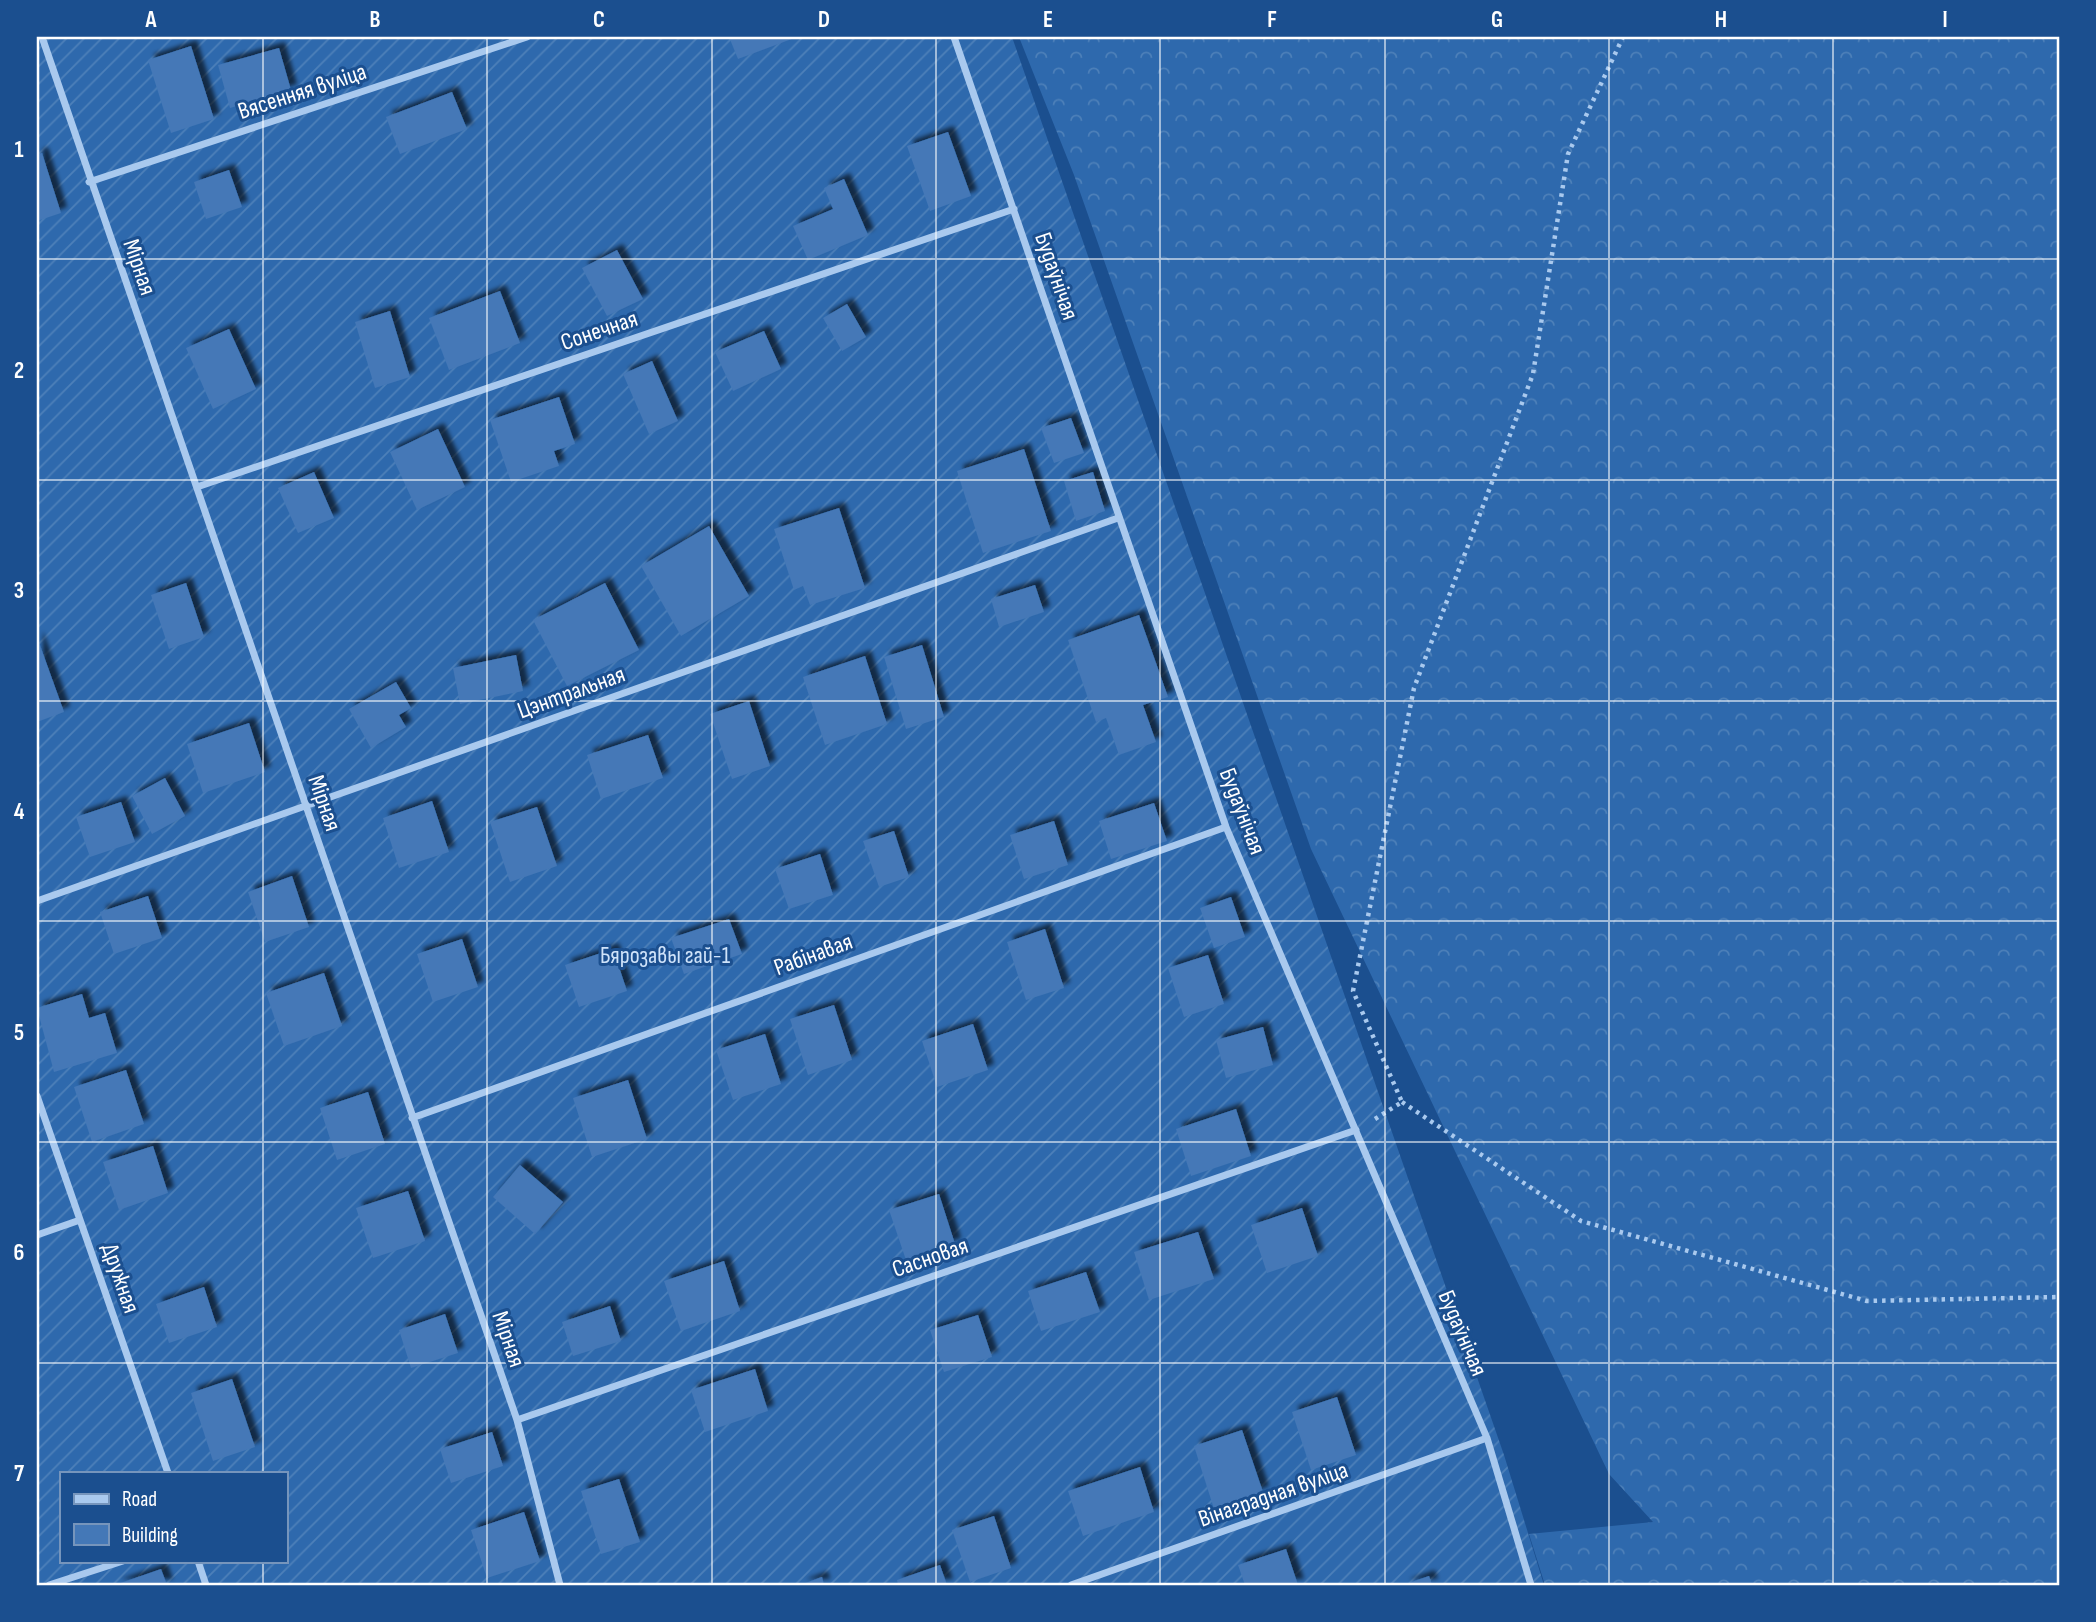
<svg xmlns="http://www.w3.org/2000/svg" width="2096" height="1622" viewBox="0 0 2096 1622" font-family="'Sofia Sans Condensed',sans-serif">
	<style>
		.forest { fill: url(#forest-crowns) }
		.garden { fill: url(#garden-furrows); fill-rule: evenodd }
		.building { fill: #4478b7; filter: url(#shadow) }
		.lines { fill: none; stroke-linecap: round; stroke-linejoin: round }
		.path { stroke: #a9c9ee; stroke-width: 4.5; stroke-dasharray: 3.5 5; stroke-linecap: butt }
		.minor { stroke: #a9c9ee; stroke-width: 7 }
		.grid { fill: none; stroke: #fff; stroke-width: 2; stroke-opacity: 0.55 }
		.labels { text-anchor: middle; stroke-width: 6; stroke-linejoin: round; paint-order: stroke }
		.street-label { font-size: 24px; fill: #fff; stroke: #1b4f8f }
		.park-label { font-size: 24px; fill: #cfe3fa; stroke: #1b4f8f }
		.neatline { fill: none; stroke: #fff; stroke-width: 2.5 }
		.grid-label { font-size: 23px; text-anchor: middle; font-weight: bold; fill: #fff }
	</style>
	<defs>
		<pattern id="forest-crowns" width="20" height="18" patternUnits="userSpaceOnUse" patternTransform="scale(1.75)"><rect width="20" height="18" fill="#2e69ad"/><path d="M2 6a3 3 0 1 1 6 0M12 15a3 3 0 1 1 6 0" fill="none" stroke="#4d80b9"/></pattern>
		<pattern id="garden-furrows" width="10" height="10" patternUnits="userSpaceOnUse" patternTransform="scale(1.75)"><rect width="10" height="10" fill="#2e69ad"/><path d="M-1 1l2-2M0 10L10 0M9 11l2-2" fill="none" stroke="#4d80b9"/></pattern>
		<filter id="shadow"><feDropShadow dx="6" dy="-6" stdDeviation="2" flood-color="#0009"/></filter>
	</defs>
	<rect width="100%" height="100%" fill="#1b4f8f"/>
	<path class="forest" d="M 1019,37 L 2059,37 L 2059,1585 L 1545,1585 L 1529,1534 L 1653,1522 L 1609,1474 L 1311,849 L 1074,175 Z"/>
	<path class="garden" d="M 37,37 L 1012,37 L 1504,1455 L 1544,1585 L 37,1585 ZM 61,1473 L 285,1473 L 285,1561 L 61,1561 Z"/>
	<path class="building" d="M 729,37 L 797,37 L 738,59 Z
		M 191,46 L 214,119 L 171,133 L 148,60 Z
		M 279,48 L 291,90 L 230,108 L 218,65 Z
		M 452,92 L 467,129 L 400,154 L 386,117 Z
		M 948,132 L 971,196 L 930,211 L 907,146 Z
		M 42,153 L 61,213 L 37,221 L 37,155 Z
		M 229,170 L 242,207 L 206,219 L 194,182 Z
		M 844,179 L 868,235 L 808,260 L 793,226 L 833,209 L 824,188 Z
		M 617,250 L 643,299 L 607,316 L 582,268 Z
		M 500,291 L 520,343 L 449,370 L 429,318 Z
		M 847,304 L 866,337 L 842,351 L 823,318 Z
		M 390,311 L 410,377 L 375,388 L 355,322 Z
		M 229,329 L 256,389 L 213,409 L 186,348 Z
		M 764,331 L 781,369 L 733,391 L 715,352 Z
		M 652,361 L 678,421 L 649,434 L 623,374 Z
		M 559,397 L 575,444 L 554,451 L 559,466 L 511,482 L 490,420 Z
		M 1071,418 L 1084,453 L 1054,463 L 1041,428 Z
		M 438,429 L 465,487 L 417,510 L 390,452 Z
		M 1024,449 L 1051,531 L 983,553 L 957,471 Z
		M 314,472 L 334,518 L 298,533 L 278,488 Z
		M 1093,472 L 1105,511 L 1076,521 L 1064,481 Z
		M 839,508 L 865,588 L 810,605 L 803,586 L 794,590 L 774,529 Z
		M 709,526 L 749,596 L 681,636 L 641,566 Z
		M 186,583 L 204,637 L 169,649 L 151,595 Z
		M 605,583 L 639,650 L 567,686 L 533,620 Z
		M 1035,585 L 1044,612 L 999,627 L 991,599 Z
		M 1139,615 L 1168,697 L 1143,705 L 1156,742 L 1119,755 L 1106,718 L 1096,722 L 1068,640 Z
		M 37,637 L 64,712 L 37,722 Z
		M 922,645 L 944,717 L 906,729 L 884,657 Z
		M 516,655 L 523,691 L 460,704 L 453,668 Z
		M 865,656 L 887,724 L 825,745 L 803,677 Z
		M 396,682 L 411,708 L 399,715 L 406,727 L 371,748 L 349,709 Z
		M 749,701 L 770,766 L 732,779 L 710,714 Z
		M 249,723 L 265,772 L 203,793 L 187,744 Z
		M 648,735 L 663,778 L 601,799 L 587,755 Z
		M 165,778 L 185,816 L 152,834 L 132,796 Z
		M 432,801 L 449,852 L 399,868 L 383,818 Z
		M 121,802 L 135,842 L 90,857 L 76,817 Z
		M 1154,803 L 1167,841 L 1111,859 L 1099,821 Z
		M 537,807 L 557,866 L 510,882 L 490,822 Z
		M 1054,821 L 1068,865 L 1024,879 L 1010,835 Z
		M 894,831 L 909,877 L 879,887 L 863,841 Z
		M 820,854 L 833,895 L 789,909 L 775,869 Z
		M 292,876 L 309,927 L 265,942 L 248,892 Z
		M 148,896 L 162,938 L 114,954 L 100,912 Z
		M 1231,897 L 1245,937 L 1214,948 L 1200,908 Z
		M 729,919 L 742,954 L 684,974 L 671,938 Z
		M 1045,929 L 1064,988 L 1026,1000 L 1007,942 Z
		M 462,939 L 478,987 L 433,1002 L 417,954 Z
		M 613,949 L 627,991 L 579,1007 L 565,965 Z
		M 1208,955 L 1224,1004 L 1184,1017 L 1168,968 Z
		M 324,973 L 342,1026 L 284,1046 L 266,993 Z
		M 82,994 L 89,1018 L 105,1013 L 117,1053 L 54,1072 L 37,1008 Z
		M 834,1005 L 852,1060 L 808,1075 L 790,1019 Z
		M 973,1024 L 988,1070 L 937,1087 L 922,1041 Z
		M 1263,1027 L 1273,1065 L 1226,1078 L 1216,1040 Z
		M 765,1034 L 781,1084 L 733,1100 L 716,1050 Z
		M 126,1070 L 144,1124 L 92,1142 L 74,1087 Z
		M 628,1080 L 647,1139 L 592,1157 L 573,1098 Z
		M 368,1092 L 385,1144 L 337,1160 L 320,1108 Z
		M 1236,1109 L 1251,1156 L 1191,1176 L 1176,1129 Z
		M 153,1146 L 168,1193 L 119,1210 L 103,1162 Z
		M 520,1165 L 563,1202 L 535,1234 L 493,1197 Z
		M 408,1191 L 425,1241 L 373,1258 L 356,1208 Z
		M 939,1194 L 955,1244 L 906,1260 L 889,1210 Z
		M 1302,1208 L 1318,1256 L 1267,1273 L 1251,1225 Z
		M 1198,1232 L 1214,1279 L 1149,1300 L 1134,1252 Z
		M 724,1261 L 740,1311 L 681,1331 L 664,1281 Z
		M 1086,1272 L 1100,1312 L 1041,1331 L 1028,1291 Z
		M 204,1287 L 217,1327 L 169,1343 L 156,1304 Z
		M 610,1306 L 621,1341 L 573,1356 L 562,1322 Z
		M 445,1314 L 458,1353 L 411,1368 L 399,1330 Z
		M 978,1315 L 992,1357 L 944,1372 L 930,1330 Z
		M 755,1369 L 768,1411 L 705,1432 L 691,1390 Z
		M 232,1379 L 255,1447 L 213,1461 L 191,1393 Z
		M 1337,1397 L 1356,1455 L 1311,1470 L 1292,1412 Z
		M 1242,1430 L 1263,1492 L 1214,1509 L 1194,1446 Z
		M 492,1432 L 503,1466 L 451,1483 L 440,1449 Z
		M 1140,1467 L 1154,1512 L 1083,1536 L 1068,1491 Z
		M 619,1479 L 640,1542 L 601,1554 L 581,1491 Z
		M 524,1512 L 540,1561 L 487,1578 L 471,1530 Z
		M 994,1516 L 1011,1568 L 970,1582 L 952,1530 Z
		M 1286,1549 L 1298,1585 L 1245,1585 L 1238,1565 Z
		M 940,1565 L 947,1585 L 898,1585 L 897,1580 Z
		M 161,1569 L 167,1585 L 115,1585 Z
		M 1429,1576 L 1432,1585 L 1403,1585 Z
		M 822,1577 L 824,1585 L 800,1585 Z"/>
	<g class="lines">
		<path class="path" d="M 1402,1102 L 1581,1221 L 1867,1301 L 2059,1297
			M 1375,1119 L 1402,1102 L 1353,991 L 1414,688 L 1533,374 L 1568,154 L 1623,37"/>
		<path class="minor" d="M 42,37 L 517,1420 L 560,1585
			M 954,37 L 1226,827 L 1487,1438 L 1531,1585
			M 89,182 L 527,37
			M 197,487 L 1014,209
			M 37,901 L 1118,518
			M 37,1096 L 168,1473
			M 412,1118 L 1226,827
			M 37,1235 L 80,1220
			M 517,1420 L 1356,1130
			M 198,1561 L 206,1585
			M 49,1585 L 123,1561
			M 1071,1585 L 1487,1438"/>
	</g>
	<path class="grid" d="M 263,37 L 263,1473M 487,37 L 487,1585M 712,37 L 712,1585M 936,37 L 936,1585M 1160,37 L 1160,1585M 1385,37 L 1385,1585M 1609,37 L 1609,1585M 1833,37 L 1833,1585M 37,259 L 2059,259M 37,480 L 2059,480M 37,701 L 2059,701M 37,921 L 2059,921M 37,1142 L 2059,1142M 37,1363 L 2059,1363M 263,1561 L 263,1585"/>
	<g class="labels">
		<g class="street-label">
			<text transform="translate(302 91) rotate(-18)" y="8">Вясенняя вуліца</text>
			<text transform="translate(140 267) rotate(71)" y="8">Мірная</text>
			<text transform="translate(1057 276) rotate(71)" y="8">Будаўнічая</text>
			<text transform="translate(599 330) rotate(-19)" y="8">Сонечная</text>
			<text transform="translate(571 692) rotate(-20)" y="8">Цэнтральная</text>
			<text transform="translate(325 803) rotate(71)" y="8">Мірная</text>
			<text transform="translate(1243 811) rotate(69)" y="8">Будаўнічая</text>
			<text transform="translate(813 954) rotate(-20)" y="8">Рабінавая</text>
			<text transform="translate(930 1257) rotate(-19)" y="8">Сасновая</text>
			<text transform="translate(121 1278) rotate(71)" y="8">Дружная</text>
			<text transform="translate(1463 1333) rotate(67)" y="8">Будаўнічая</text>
			<text transform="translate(509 1339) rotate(71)" y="8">Мірная</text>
			<text transform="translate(1273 1494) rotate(-19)" y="8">Вінаградная вуліца</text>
		</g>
		<g class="park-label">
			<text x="665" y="963">Бярозавы гай-1</text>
		</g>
	</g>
	<rect width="2096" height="1622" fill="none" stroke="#1b4f8f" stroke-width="77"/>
	<rect x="60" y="1472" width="228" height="91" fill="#1b4f8f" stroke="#7695bc" stroke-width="2"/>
	<rect x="74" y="1494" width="35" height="10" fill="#a9c9ee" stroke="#7695bc" stroke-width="2"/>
	<text x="122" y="1506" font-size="21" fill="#ffffff">Road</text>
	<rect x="74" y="1524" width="35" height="21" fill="#4478b7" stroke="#7695bc" stroke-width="2"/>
	<text x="122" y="1542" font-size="21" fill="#ffffff">Building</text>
	<rect x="38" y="38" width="2020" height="1546" class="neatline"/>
	<g class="grid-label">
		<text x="151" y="27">A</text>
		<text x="375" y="27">B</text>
		<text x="599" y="27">C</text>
		<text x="824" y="27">D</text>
		<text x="1048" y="27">E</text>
		<text x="1272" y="27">F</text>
		<text x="1497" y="27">G</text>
		<text x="1721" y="27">H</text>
		<text x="1945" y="27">I</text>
		<text x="19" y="157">1</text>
		<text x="19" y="378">2</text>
		<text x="19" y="598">3</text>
		<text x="19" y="819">4</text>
		<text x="19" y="1040">5</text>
		<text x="19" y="1260">6</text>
		<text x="19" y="1481">7</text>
	</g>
</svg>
